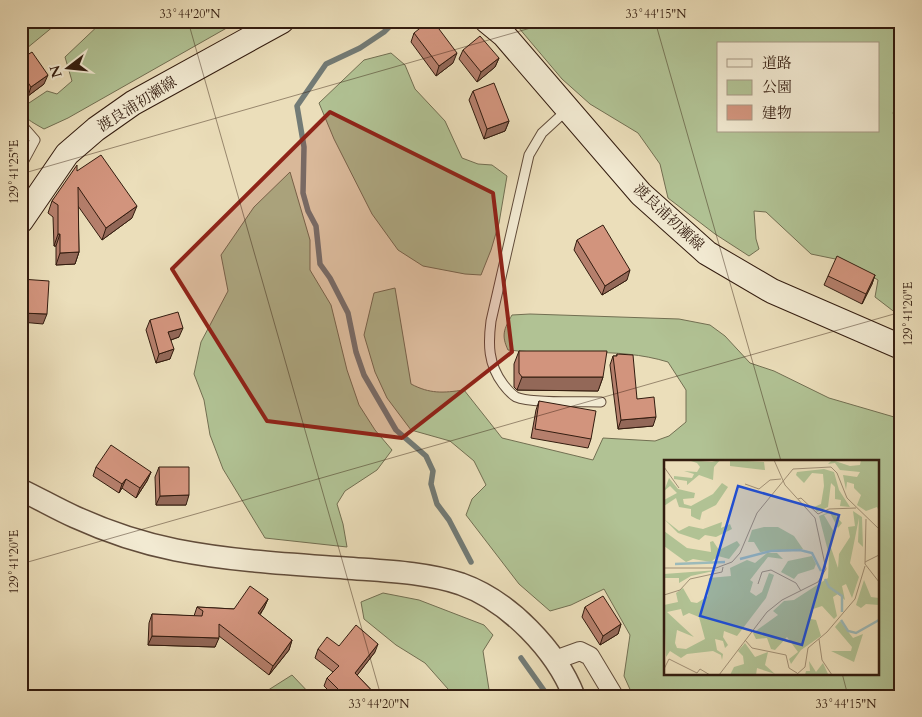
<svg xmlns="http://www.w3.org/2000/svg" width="922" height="717" viewBox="0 0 922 717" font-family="Cardo,'Noto Serif JP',serif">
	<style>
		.green { fill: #b1c294; stroke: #726f52; fill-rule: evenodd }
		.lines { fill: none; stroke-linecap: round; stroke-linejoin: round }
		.stream { stroke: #727b76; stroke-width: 5.5 }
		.service-casing { stroke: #614c3a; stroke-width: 11 }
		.minor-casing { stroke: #614c3a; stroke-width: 20 }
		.tertiary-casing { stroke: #614c3a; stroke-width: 24 }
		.secondary-casing { stroke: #331c0f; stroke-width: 26 }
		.service { stroke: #f2ead2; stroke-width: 9 }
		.minor { stroke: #f2ead2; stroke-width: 18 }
		.tertiary { stroke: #f2ead2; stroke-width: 21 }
		.secondary { stroke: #f2ead2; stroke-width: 24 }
		.wall { fill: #b57f6c; stroke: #331c0f }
		.shaded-wall { fill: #936858; stroke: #331c0f }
		.building { fill: #d2947d; stroke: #331c0f }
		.marked { fill: #8f2418; fill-opacity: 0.2; stroke: #8f2418; stroke-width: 4; stroke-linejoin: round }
		.ticks { fill: none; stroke: #331c0f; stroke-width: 1; stroke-opacity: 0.45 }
		.labels { text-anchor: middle; stroke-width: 4; stroke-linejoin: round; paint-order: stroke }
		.street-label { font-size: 15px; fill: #331c0f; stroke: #f2ead2 }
		.inset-river { fill: none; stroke: #9cbaba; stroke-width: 2.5 }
		.inset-road { fill: none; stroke: #a19076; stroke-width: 1 }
		.view { fill: #1d4ed8; fill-opacity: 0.15; stroke: #1d4ed8; stroke-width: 2.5 }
		.inset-edge { fill: none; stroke: #331c0f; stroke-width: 2.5 }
		.neatline { fill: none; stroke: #331c0f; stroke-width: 2 }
		.ticks-label { font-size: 12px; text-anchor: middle; fill: #331c0f }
	</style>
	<rect width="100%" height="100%" fill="#ebdeba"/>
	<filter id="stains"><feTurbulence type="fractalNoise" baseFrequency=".004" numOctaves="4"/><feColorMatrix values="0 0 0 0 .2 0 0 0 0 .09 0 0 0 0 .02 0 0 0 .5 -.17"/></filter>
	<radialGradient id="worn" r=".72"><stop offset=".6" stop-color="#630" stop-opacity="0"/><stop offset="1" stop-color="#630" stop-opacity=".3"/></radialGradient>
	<path class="green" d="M 23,21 L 60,21 L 21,53 L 21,23 Z
		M 103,21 L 239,21 L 68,118 L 44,129 C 23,117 21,117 21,92 L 29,103 L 47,91 L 57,94 L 72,81 L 65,57 Z
		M 513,21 L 901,21 L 901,97 L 893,113 L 897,121 L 901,124 L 901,317 L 875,297 L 878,280 L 845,261 L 811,254 L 766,212 L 754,211 L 756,239 L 759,249 L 749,256 L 715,234 L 668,198 L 660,164 L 638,133 L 590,104 L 562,79 ZM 718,44 L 878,44 L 878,131 L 718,131 Z
		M 391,53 L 405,65 L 415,89 L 445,121 L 462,158 L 478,164 L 492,165 L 507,176 L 499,223 L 491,250 L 481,275 L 465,274 L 423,266 L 398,250 L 372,214 L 334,139 L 319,103 L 364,60 Z
		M 290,172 L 310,240 L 310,270 L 331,305 L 347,370 L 359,405 L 375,430 L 392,450 L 377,470 L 345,491 L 337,504 L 343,524 L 347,547 L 265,538 L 223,469 L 210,435 L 204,400 L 194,374 L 201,342 L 228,291 L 221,255 L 254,207 Z
		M 395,288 L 411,384 C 430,394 443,393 464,390 L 502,438 L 593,460 L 603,438 L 655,441 L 669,436 L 686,422 L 686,390 L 668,362 C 616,346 561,356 508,350 C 501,335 504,329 512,315 L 530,314 L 679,319 L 710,325 L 725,336 L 750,363 L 774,371 L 829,398 L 901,419 L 901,696 L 633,696 L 624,676 L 630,635 L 604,589 L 571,605 L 550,611 L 519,584 L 466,515 L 472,499 L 486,485 L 474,461 L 450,441 L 411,430 L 387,398 L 375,372 L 364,335 L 374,293 ZM 666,461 L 878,461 L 878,673 L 666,673 Z
		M 383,593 L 419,600 L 484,625 L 493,635 L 483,651 L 490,696 L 450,696 L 448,689 L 425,663 L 396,645 L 364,619 L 361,602 Z
		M 292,675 L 312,696 L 262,696 L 262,694 Z"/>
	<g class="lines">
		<path class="stream" d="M 395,21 L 384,32 L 360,48 L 326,64 L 297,106 L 304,147 L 303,193 L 308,211 L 316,226 L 320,264 L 330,278 L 348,313 L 356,352 L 364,375 L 396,430 L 426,456 L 433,471 L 431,484 L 437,504 L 449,520 L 471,562
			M 521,658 L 548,696"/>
		<g class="service-casing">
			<path id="service" d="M 567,110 L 542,133 L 529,155 L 491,321 C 488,344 488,364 503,384 C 506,388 511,394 516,397 C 532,404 582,401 601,402
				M 21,124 L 35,140 L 21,166"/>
		</g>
		<g class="minor-casing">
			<path id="minor" d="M 555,660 L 580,651 L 590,656 L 614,696"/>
		</g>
		<g class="tertiary-casing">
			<path id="tertiary" d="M 21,490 C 40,499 57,509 75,517 C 108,532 141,543 176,550 C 232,561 289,564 345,568 C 384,571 424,572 461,584 C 509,601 556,650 574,696"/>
		</g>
		<g class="secondary-casing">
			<path id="secondary" d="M 487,21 L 504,35 L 641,194 L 707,253 L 772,291 L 901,347
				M 21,221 L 67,154 L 96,129 L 133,103 L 282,21"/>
		</g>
		<use href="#service" class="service"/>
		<use href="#minor" class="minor"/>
		<use href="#tertiary" class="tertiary"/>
		<use href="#secondary" class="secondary"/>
	</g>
	<path class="wall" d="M 414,33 L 453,63 L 436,76 L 411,42 Z
		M 463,50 L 499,58 L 495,67 L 477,82 L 459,59 Z
		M 21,59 L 44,84 L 28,96 L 21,87 Z
		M 473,91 L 509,121 L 505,131 L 484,139 L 469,100 Z
		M 77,171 L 132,218 L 102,240 L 78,206 L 79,252 L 75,264 L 56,265 L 56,246 L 54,246 L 53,217 L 48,213 L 52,201 Z
		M 577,240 L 627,280 L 602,295 L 574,250 Z
		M 875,275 L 872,284 L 862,304 L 824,285 L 828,276 Z
		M 150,320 L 179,337 L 171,340 L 170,359 L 156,363 L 146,330 Z
		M 519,351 L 603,377 L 598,391 L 517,390 L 514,387 L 514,364 Z
		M 617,354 L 637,399 L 653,426 L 618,429 L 610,365 L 613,356 L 617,356 Z
		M 539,401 L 591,439 L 588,448 L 531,438 L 536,410 Z
		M 96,467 L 151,472 L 147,481 L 136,498 L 122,488 L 119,493 L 93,476 Z
		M 159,467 L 186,505 L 156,505 L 155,477 Z
		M 268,599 L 264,608 L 260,615 L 292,640 L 289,650 L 269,675 L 219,636 L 215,647 L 148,645 L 149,623 L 152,614 L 194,616 L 197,607 L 234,609 Z
		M 585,607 L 621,624 L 618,634 L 600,645 L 582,617 Z
		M 339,646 L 375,652 L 357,675 L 377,696 L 334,696 L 324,686 L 327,678 L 333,672 L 315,658 L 318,649 Z"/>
	<path class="shaded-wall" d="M 457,53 L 453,63 L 436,76 L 439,66 Z
		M 499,58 L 495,67 L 477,82 L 481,72 Z
		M 48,75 L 44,84 L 28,96 L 31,87 Z
		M 509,121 L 505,131 L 484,139 L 487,129 Z
		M 137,206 L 132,218 L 102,240 L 106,228 Z
		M 58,234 L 60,234 L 56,246 L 54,246 Z
		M 79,252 L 75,264 L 56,265 L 60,253 Z
		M 630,270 L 627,280 L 602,295 L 605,286 Z
		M 875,275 L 872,284 L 862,304 L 866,294 Z
		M 21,313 L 47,314 L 43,324 L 21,322 Z
		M 183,328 L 179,337 L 165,342 L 168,332 Z
		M 174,349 L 170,359 L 156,363 L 159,354 Z
		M 522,377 L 603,377 L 598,391 L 517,390 Z
		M 656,417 L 653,426 L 618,429 L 621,420 Z
		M 151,472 L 147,481 L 136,498 L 140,488 Z
		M 126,479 L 122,488 L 119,493 L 122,484 Z
		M 189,495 L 186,505 L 156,505 L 160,496 Z
		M 268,599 L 264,608 L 254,622 L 258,613 Z
		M 621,624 L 618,634 L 600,645 L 603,636 Z
		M 152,636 L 219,638 L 215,647 L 148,645 Z
		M 292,640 L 289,650 L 269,675 L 273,666 Z
		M 378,644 L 375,652 L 352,682 L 355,673 Z"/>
	<path class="building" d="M 429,21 L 433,21 L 457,53 L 439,66 L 414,33 Z
		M 480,36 L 499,58 L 481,72 L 463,50 Z
		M 32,52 L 48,75 L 31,87 L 21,72 L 21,59 Z
		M 494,83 L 509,121 L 487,129 L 473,91 Z
		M 101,155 L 137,206 L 106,228 L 78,187 L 79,252 L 60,253 L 60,234 L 58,234 L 58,205 L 52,201 L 77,165 L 77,171 Z
		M 603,225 L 630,270 L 605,286 L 577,240 Z
		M 837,256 L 875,275 L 866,294 L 828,276 Z
		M 21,279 L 49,281 L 47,314 L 21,313 Z
		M 178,312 L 183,328 L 168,332 L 174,349 L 159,354 L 150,320 Z
		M 519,351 L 607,351 L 603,377 L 522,377 L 519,373 Z
		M 617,354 L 633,355 L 637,399 L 654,397 L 656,417 L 621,420 L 613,356 L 617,356 Z
		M 539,401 L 596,411 L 591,439 L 535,429 Z
		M 111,445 L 151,472 L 140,488 L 126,479 L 122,484 L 96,467 Z
		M 159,467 L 189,467 L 189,495 L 160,496 Z
		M 250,586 L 268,599 L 258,613 L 292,640 L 273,666 L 219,624 L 219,638 L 152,636 L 152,614 L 202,616 L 203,611 L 197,607 L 234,609 Z
		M 603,596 L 621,624 L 603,636 L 585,607 Z
		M 356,625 L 378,644 L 355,673 L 377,696 L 345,696 L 327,678 L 339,666 L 318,649 L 327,637 L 339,646 Z"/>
	<path class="marked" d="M 330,112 L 493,193 L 512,352 L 402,438 L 267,421 L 172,269 Z"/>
	<path class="ticks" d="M 188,21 L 381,696M 655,21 L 781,461M 21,174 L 555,21M 21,564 L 901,312M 842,673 L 848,696"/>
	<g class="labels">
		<g class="street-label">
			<text transform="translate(137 104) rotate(-32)" y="5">渡良浦初瀬線</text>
			<text transform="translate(669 217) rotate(43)" y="5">渡良浦初瀬線</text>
		</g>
	</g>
	<g transform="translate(664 460)">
		<rect width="215" height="215" fill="#ebdeba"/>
		<path d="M 24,0 L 48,2 L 56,0 L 50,7 L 49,20 L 35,15 L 23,25 L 23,21 L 10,19 L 10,16 L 28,18 L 30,14 L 20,11 L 33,12 L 36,7 L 33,3 ZM 66,0 L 100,2 L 101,10 L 66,6 ZM 168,0 L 186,6 L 196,5 L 197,0 L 215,0 L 215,51 L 213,47 L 202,51 L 193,45 L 197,35 L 190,28 L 190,24 L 183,22 L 182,30 L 179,15 L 193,17 L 196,12 L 176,10 L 171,3 L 164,4 ZM 160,9 L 170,12 L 175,30 L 186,47 L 176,46 L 177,40 L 171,39 L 171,27 L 167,23 L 164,47 L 153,52 L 150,47 L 157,44 L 160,26 L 159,14 L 148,13 L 140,23 L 132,15 L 133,12 ZM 5,18 L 14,29 L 31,33 L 30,38 L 19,39 L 20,44 L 27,46 L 49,34 L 58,23 L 64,27 L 52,45 L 38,52 L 36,60 L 33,59 L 27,56 L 27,49 L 15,47 L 12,38 L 0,46 L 0,40 L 13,33 L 6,26 L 0,31 ZM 168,51 L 178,63 L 174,68 L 166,53 L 160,55 L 170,72 L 166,85 L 174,108 L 175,94 L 186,77 L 184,67 L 191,66 L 189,51 L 198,57 L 199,87 L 194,82 L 195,58 L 186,103 L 195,117 L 188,138 L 182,124 L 178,126 L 181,140 L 174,134 L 169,137 L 173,156 L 170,159 L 158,146 L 149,149 L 147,159 L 152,160 L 157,176 L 137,190 L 127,204 L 125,199 L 134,192 L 123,177 L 111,190 L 107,189 L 103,178 L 92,179 L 89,173 L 114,155 L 109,151 L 120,141 L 130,140 L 164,118 L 165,95 L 155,56 ZM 0,59 L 15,71 L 25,66 L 39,69 L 58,62 L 57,68 L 66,64 L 68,69 L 52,77 L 41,75 L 35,80 L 14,73 ZM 100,67 L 114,67 L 130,76 L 139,89 L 96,92 L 90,82 L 84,82 L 88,70 ZM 0,71 L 23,88 L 47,92 L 46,82 L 49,81 L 55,90 L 73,81 L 76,85 L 65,99 L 54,96 L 47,102 L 29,99 L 22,102 L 0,86 ZM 103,93 L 113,93 L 119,99 L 104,97 L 86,120 L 89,122 L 86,132 L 92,136 L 98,132 L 105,113 L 110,115 L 102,138 L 73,176 L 60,171 L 59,177 L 64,185 L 61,188 L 59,181 L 51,179 L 53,190 L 59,194 L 58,200 L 57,195 L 49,191 L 23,194 L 17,198 L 6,191 L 2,197 L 0,145 L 14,142 L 12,133 L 19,128 L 27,142 L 33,143 L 44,136 L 45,118 L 67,116 L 66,108 L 83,100 L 91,103 ZM 17,149 L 19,156 L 25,153 L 35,157 L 41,179 L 22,189 L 13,188 L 11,183 L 13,170 L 30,177 L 3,152 ZM 148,96 L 152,104 L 150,109 L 134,114 L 130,119 L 117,112 L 124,101 ZM 54,110 L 27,116 L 15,123 L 15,118 L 0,118 L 0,114 ZM 200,120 L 207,137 L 215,138 L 215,145 L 202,144 L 197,148 L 192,145 ZM 176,161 L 189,178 L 199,174 L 190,202 L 167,191 L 187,191 L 188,187 L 171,167 ZM 81,183 L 91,197 L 104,192 L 101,205 L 111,214 L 93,208 L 92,215 L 66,215 L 70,207 L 80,204 L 79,196 L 74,191 ZM 145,201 L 152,212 L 159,203 L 164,214 L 141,215 L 142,211 L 146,211 Z" fill="#b1c294" fill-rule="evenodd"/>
		<path class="inset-river" d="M 76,99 L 107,91 L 136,90 L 148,93 L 157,111M 11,104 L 61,102M 161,119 L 165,127 L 178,136 L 178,152M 177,160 L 184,171 L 192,173 L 215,160"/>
		<path class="inset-road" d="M 0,7 L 15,28M 81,24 L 95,29 L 106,20 L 117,19M 134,39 L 137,38 L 154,54 L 165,49 L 192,48M 202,59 L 201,104 L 215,122M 201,102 L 215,95M 0,108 L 52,108 L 68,102 L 76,93 L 93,53 L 129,9 L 167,7 L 173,13 L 183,38 L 215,69M 94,124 L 98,112 L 107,110 L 132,123 L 137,131M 0,135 L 16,130 L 26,119 L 58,112 L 59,107M 155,179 L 158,200 L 168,215M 81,180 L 88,188 L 122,195 L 125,208 L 133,213M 0,209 L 5,199 L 33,213 L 36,209 L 46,215M 55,215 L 103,152 L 118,140 L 154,122 L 162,109 L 151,58 L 121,25 L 110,0M 132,215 L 141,207 L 144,188 L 163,172 L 191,139 L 201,106"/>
		<path class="view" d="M 74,26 L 175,55 L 138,185 L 36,156 Z"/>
		<rect width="215" height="215" class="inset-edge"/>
	</g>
	<rect width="922" height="717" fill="none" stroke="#ebdeba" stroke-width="55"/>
	<rect x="717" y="42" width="162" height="90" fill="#f2ead2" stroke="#a69884"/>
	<rect x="727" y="59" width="25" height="8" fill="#f2ead2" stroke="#a69884"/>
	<text x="762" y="68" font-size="15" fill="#331c0f">道路</text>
	<rect x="727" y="80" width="25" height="15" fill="#b1c294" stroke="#a69884"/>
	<text x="762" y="92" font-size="15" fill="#331c0f">公園</text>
	<rect x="727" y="105" width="25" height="15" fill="#d2947d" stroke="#a69884"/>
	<text x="762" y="118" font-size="15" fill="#331c0f">建物</text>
	<g transform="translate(68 68) rotate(254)" stroke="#f2ead2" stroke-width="4" paint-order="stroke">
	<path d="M0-4L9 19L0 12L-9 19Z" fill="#331c0f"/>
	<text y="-8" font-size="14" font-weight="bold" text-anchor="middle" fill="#331c0f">N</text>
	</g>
	<rect x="28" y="28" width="866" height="662" class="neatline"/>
	<g class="ticks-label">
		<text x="190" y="18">33°44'20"N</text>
		<text x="656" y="18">33°44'15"N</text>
		<text transform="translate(14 172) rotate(-90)" y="4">129°41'25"E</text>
		<text transform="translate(908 314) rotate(-90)" y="4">129°41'20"E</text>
		<text transform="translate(14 562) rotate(-90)" y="4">129°41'20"E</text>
		<text x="379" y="708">33°44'20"N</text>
		<text x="846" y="708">33°44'15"N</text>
	</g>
	<rect width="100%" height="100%" filter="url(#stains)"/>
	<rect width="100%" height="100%" fill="url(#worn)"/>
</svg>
